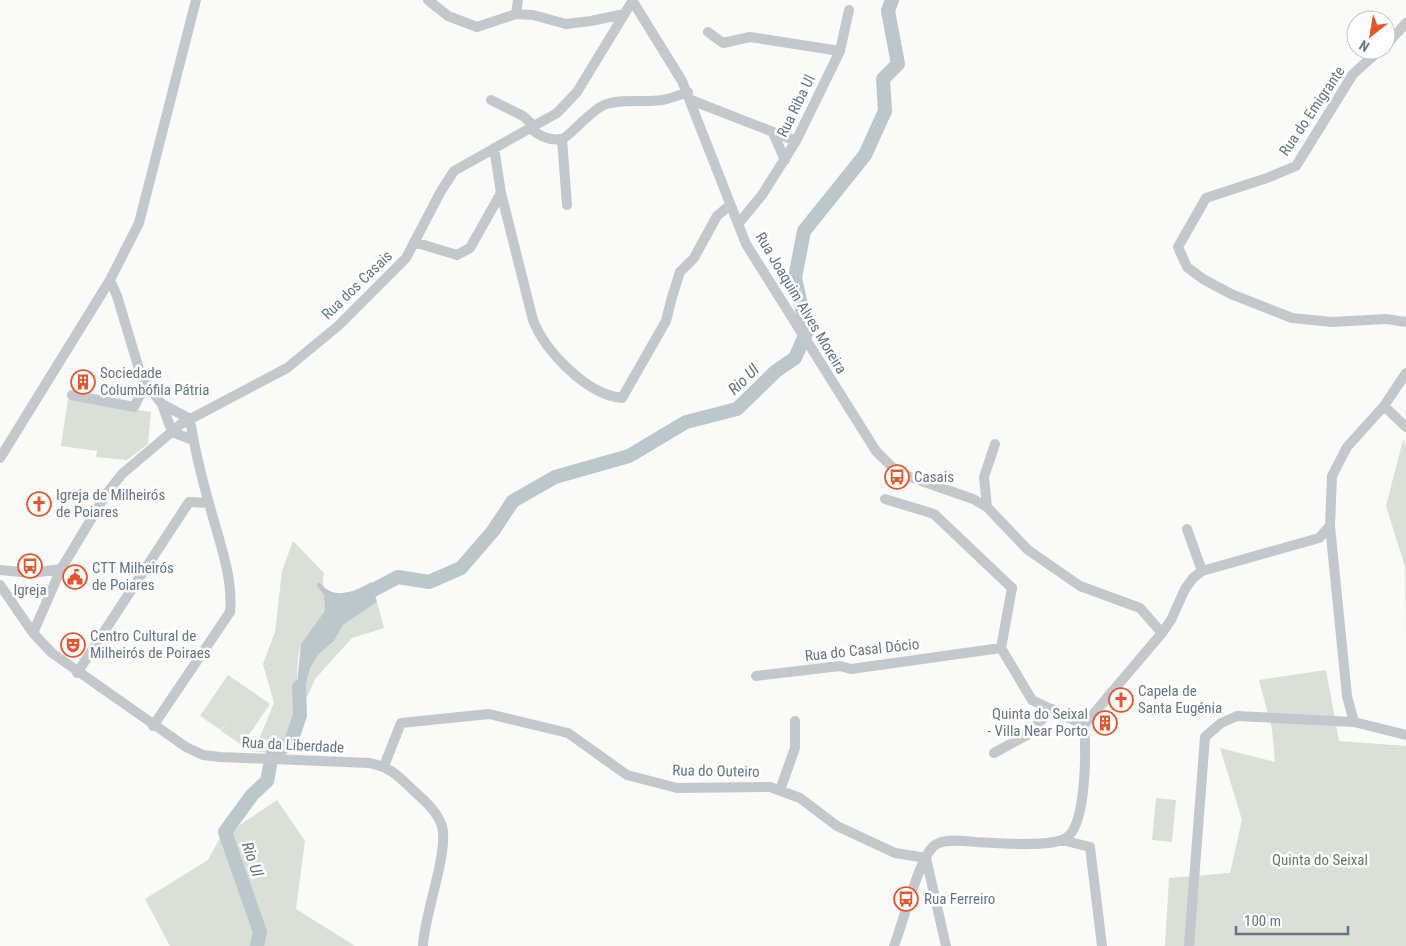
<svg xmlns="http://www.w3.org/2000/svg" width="1406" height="946" viewBox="0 0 1406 946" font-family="'Roboto Condensed',sans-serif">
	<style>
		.green { fill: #dadfd7 }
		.water { fill: #bbc7cb }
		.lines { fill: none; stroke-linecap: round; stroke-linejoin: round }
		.river { stroke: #bbc7cb; stroke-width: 14 }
		.minor { stroke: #c3c8cc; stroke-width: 10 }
		.labels { text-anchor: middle; stroke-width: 5; stroke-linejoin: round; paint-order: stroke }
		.street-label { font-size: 15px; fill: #657683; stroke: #fff }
		.poi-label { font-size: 15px; fill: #657683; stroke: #fff; text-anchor: start }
		.park-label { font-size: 15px; fill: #687a64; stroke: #fff }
		.water-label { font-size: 16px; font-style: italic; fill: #60757c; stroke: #fff }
	</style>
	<rect width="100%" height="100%" fill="#fafaf8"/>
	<path class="green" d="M 68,399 L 151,412 L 148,444 L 127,460 L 96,457 L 97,451 L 61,446 Z
		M 1403,440 L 1406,445 L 1406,639 L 1405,567 L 1386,506 Z
		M 293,541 L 324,573 C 320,587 329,600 325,612 C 321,624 308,632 302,643 C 296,652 296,693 299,705 L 310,668 L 318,655 L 334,641 L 343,625 L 377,602 L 384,628 L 352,638 L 315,679 L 308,695 L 300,706 L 300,715 L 291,742 L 273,754 L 254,751 L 274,703 L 263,664 L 275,632 L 282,571 Z
		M 1326,670 L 1339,741 L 1406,746 L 1406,946 L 1165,946 L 1169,878 L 1230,873 L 1242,820 L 1220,748 L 1275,762 L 1272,729 L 1259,680 Z
		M 228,675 L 270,704 L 242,745 L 221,731 L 229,720 L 221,730 L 200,716 Z
		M 1156,798 L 1176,800 L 1172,842 L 1152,840 Z
		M 277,800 L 305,841 L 296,909 L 355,946 L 262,946 L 265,933 L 231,831 Z
		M 222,834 L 255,933 L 251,946 L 170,946 L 145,899 L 208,860 Z"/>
	<path class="water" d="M 318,582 C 322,584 324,588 328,590 C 341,598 360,589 371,582 L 377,602 L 343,625 L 334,641 L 318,655 L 310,668 L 300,706 L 296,693 L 301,644 L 325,611 L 324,595 L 317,586 Z"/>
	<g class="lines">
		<path class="river" d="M 358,598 L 398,577 L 429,582 L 461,568 L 493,531 L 513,501 L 555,477 L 629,456 L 686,422 L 737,409 L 776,371 L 795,358 L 807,331 L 795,278 L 804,231 L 865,155 L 885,111 L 883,79 L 898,64 L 888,11 L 892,0
			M 273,754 L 291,742 L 300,715 L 299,687
			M 257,946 L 260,932 L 225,832 L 252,795 L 267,781 L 270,766"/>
		<path class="minor" d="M 428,0 L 448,16 L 477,27 L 516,14 L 533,15 L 566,24 L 591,21 L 624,14
			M 632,0 L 682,81 L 746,244 L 876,451 L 892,467 L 910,477 L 973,499 L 987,507 L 1028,550 L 1080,586 L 1140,608 L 1162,633
			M 516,14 L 518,0
			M 708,32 L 723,43 L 750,37 L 840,51
			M 1386,45 L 1406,23
			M 1380,50 L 1353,74 L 1296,166 L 1267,178 L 1206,198 L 1178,247 L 1187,267 L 1203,279 L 1231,294 L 1292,318 L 1332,322 L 1386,319 L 1406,322
			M 491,100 L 523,116 L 534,126
			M 691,100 L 796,141
			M 530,128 C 539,136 550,141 562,139 C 568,138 590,111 604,105 C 620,98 644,103 662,100 C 670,99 679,95 688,92
			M 773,133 L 785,160
			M 562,139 L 567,205
			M 501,193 L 533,320 C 545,351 587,395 622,398 L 666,321 L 672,297 L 680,272 L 694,258 L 717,216 L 730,205
			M 738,224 L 762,195 L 796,141 L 840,51 L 849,10
			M 414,242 L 457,255 L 470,248 L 501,193 L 494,148
			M 110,280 L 117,296 L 142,379 L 162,404 L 172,432 L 193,440
			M 1406,373 L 1384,406 L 1347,447 L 1332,476 L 1330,526 L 1347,696 L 1354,722 L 1406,735
			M 72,395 L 134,407 L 146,383
			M 1384,406 L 1406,427
			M 0,458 L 110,280 L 139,223 L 196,0
			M 885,499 L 934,514 L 1012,588 L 1001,648 L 1032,700 L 1084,725
			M 987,507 L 984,477 L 995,444
			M 1187,529 L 1202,571
			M 0,570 L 32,573 L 61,569
			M 0,585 L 33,633 L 52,653 L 186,747 L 203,755 L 220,757 L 369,763 C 391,767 398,776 414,791 C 425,801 437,811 442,826 C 449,852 424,915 423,946
			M 33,633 L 61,569 L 107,493 L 122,474 L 181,424 L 287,368 L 338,326 L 406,258 L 441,191 L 454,171 L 557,113 L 577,92 L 633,0
			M 77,673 L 189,502 L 209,503
			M 756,676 L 840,666 L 851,669 L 1001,648
			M 153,726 L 230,612 C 233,581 222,550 214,521 C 204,487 195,453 190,419 L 162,404
			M 994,753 L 1027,735 L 1052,709
			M 384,766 L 401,723 L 489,714 L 568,733 L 627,775 L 677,788 L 770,787 L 800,798 L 837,826 L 895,853 L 926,858 L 946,946
			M 780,790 L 795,748 L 795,721
			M 1062,840 L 1090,847 L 1102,946
			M 894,946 C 902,926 920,855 935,845 C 945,838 965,841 976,842 C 996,843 1051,848 1066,838 C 1087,825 1086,748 1084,725 L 1162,633 L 1171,620 L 1185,589 L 1193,578 L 1202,571 L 1319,538 L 1330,526
			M 1189,946 L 1205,737 L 1221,723 L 1237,716 L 1354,722"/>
	</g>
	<defs>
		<g id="building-ring" transform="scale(1.25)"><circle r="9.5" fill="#fff" stroke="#e4572e" stroke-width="1.5"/><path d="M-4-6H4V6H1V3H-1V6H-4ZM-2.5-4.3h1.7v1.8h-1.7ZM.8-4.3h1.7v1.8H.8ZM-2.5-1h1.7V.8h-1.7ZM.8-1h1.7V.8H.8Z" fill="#e4572e"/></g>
		<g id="bus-ring" transform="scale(1.25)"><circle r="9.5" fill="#fff" stroke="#e4572e" stroke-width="1.5"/><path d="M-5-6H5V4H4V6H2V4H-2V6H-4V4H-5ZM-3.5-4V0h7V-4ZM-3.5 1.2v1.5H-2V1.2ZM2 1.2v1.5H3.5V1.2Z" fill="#e4572e"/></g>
		<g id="church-ring" transform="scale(1.25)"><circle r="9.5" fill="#fff" stroke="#e4572e" stroke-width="1.5"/><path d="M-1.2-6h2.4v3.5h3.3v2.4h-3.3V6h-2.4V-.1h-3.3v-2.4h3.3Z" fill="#e4572e"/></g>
		<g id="civic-ring" transform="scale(1.25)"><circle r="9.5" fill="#fff" stroke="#e4572e" stroke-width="1.5"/><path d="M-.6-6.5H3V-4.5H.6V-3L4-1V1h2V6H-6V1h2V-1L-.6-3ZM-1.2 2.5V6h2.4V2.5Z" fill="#e4572e"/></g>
		<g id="theatre-ring" transform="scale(1.25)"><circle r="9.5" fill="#fff" stroke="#e4572e" stroke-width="1.5"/><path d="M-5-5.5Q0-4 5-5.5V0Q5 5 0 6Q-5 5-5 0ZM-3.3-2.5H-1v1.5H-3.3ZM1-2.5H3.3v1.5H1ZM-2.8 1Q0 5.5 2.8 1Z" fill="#e4572e"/></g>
	</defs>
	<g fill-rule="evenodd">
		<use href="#building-ring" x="83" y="382"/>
		<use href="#bus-ring" x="897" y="477"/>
		<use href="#church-ring" x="39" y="504"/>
		<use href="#bus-ring" x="30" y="566"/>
		<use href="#civic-ring" x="75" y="577"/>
		<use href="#theatre-ring" x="73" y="645"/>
		<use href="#church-ring" x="1121" y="700"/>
		<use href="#building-ring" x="1105" y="723"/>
		<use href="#bus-ring" x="906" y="899"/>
	</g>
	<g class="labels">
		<g class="street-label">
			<text transform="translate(796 106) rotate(-64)" y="5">Rua Riba Ul</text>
			<text transform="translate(1312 111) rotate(-56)" y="5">Rua do Emigrante</text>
			<text transform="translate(357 285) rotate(-44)" y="5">Rua dos Casais</text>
			<text transform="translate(801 303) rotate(59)" y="5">Rua Joaquim Alves Moreira</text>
			<text transform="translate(862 650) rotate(-6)" y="5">Rua do Casal Dócio</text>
			<text transform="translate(293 745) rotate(3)" y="5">Rua da Liberdade</text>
			<text transform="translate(716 771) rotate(1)" y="5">Rua do Outeiro</text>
		</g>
		<g class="poi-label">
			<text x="100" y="378">Sociedade<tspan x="100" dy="17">Columbófila Pátria</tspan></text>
			<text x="914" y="482">Casais</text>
			<text x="56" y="500">Igreja de Milheirós<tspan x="56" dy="17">de Poiares</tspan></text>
			<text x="92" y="573">CTT Milheirós<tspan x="92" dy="17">de Poiares</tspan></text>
			<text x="30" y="595" text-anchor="middle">Igreja</text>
			<text x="90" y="641">Centro Cultural de<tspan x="90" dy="17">Milheirós de Poiraes</tspan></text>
			<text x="1138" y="696">Capela de<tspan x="1138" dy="17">Santa Eugénia</tspan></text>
			<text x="1088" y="719" text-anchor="end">Quinta do Seixal<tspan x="1088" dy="17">- Villa Near Porto</tspan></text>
			<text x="924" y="904">Rua Ferreiro</text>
		</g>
		<g class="park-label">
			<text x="1320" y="865">Quinta do Seixal</text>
		</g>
		<g class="water-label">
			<text transform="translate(743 379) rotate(-44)" y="6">Rio Ul</text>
			<text transform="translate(253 859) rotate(71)" y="6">Rio Ul</text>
		</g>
	</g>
	<g transform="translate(1371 35) rotate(211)"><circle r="24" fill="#ffffff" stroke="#c1c8cd"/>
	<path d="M0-4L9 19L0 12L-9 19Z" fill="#e4572e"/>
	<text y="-8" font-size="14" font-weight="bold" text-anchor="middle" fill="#657683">N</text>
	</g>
	<path d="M1236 926v8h112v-8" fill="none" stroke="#657683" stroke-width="2.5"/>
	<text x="1244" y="926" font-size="15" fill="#657683" stroke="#ffffff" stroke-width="4" paint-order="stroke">100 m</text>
</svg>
